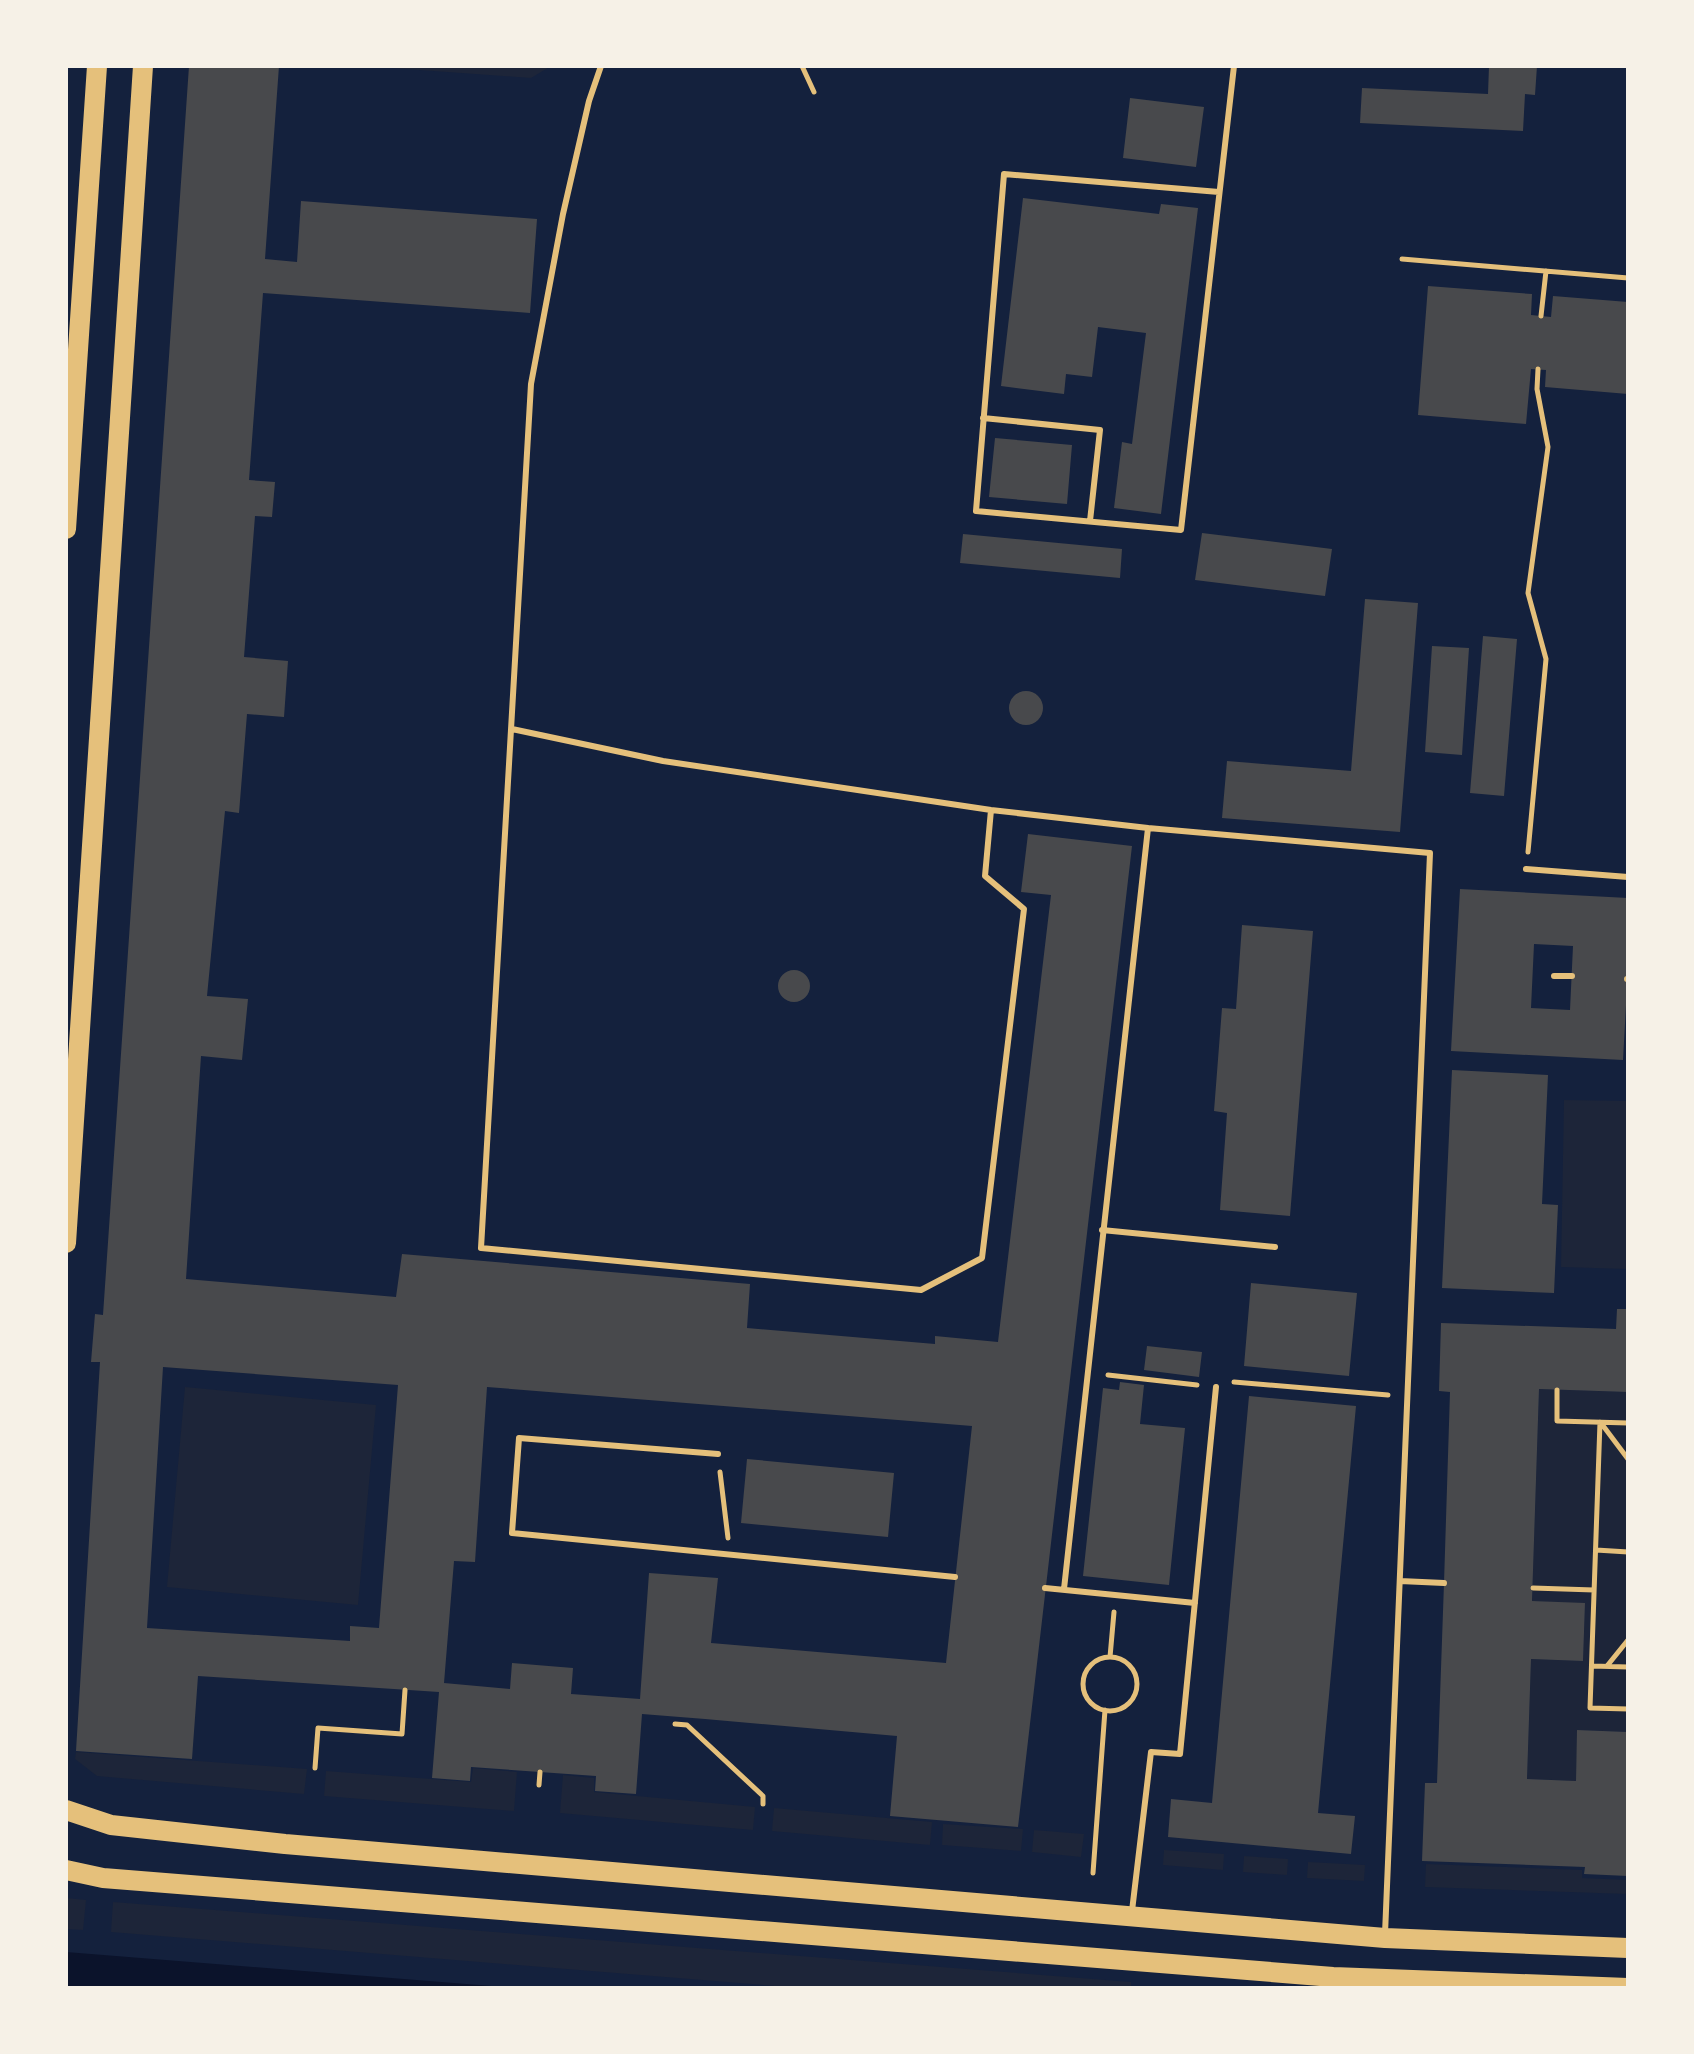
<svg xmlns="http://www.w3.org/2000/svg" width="1694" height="2054" viewBox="0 0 1694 2054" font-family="Arial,sans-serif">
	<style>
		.green { fill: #1d2539 }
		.water { fill: #0b132b }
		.building { fill: #48494c; fill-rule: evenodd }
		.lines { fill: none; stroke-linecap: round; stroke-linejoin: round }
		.path { stroke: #e5c07b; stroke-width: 5 }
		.service { stroke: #e5c07b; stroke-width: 6 }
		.primary { stroke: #e5c07b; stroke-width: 20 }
	</style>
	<rect width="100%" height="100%" fill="#14213d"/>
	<path class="green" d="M 364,66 L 551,66 L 531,78 Z
		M 1564,1100 L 1628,1101 L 1628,1269 L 1561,1267 Z
		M 185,1387 L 376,1405 L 358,1605 L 167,1587 Z
		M 1539,1389 L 1628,1392 L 1628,1732 L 1578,1730 L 1576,1781 L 1527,1779 L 1531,1659 L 1583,1661 L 1585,1604 L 1532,1601 Z
		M 76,1752 L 307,1769 L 304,1794 L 97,1776 L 75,1759 Z
		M 473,1768 L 517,1772 L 514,1811 L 324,1796 L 326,1771 L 471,1782 Z
		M 563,1775 L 594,1778 L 594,1792 L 755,1807 L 753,1830 L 560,1813 Z
		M 774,1808 L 932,1822 L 930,1845 L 772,1831 Z
		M 943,1824 L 1023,1829 L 1021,1851 L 942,1845 Z
		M 1034,1830 L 1084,1834 L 1081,1857 L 1032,1852 Z
		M 1164,1850 L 1224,1854 L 1223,1870 L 1163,1865 Z
		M 1244,1856 L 1288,1859 L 1287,1875 L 1243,1872 Z
		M 1308,1862 L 1365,1865 L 1364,1881 L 1307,1878 Z
		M 1426,1864 L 1582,1870 L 1582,1878 L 1628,1880 L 1628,1894 L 1425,1887 Z
		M 66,1898 L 86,1900 L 83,1930 L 66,1929 Z
		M 113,1902 L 1131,1982 L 1131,1988 L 800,1988 L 111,1932 Z"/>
	<path class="water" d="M 66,1952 L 517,1988 L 66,1988 Z"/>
	<path class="building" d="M 189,66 L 279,66 L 265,259 L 297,262 L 301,201 L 537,219 L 530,313 L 263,293 L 249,480 L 275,482 L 272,517 L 255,516 L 244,657 L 288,661 L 284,717 L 247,714 L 239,813 L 225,811 L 207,996 L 248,999 L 242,1060 L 201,1056 L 186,1279 L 396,1297 L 402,1254 L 750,1284 L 747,1328 L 935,1344 L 935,1336 L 998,1342 L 1051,895 L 1021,892 L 1028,834 L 1132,846 L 1018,1827 L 890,1816 L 897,1736 L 705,1719 L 642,1714 L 636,1794 L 595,1791 L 596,1776 L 471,1767 L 470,1781 L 432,1778 L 439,1692 L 198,1676 L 192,1759 L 76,1751 L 100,1362 L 91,1362 L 95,1314 L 103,1315 ZM 163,1367 L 398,1385 L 379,1628 L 350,1626 L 350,1641 L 147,1628 ZM 487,1387 L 972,1426 L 946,1663 L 711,1643 L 718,1578 L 649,1573 L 640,1699 L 571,1694 L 573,1668 L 512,1663 L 510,1689 L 444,1683 L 454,1561 L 475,1562 Z
		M 1489,66 L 1537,66 L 1535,95 L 1525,94 L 1523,131 L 1360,123 L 1362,88 L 1488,94 Z
		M 1130,98 L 1204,107 L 1196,167 L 1123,158 Z
		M 1023,198 L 1159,214 L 1161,204 L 1198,208 L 1161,514 L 1114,508 L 1122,442 L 1132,444 L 1146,333 L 1098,327 L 1092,377 L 1066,374 L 1064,394 L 1001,386 Z
		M 1428,286 L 1532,294 L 1531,315 L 1551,317 L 1553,296 L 1628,302 L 1628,394 L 1545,387 L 1546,370 L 1531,369 L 1526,424 L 1418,415 Z
		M 995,438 L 1072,445 L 1067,504 L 989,497 Z
		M 1202,533 L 1332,549 L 1325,596 L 1195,580 Z
		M 963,534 L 1122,549 L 1120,578 L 960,563 Z
		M 1365,599 L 1418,603 L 1400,832 L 1222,818 L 1227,761 L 1351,771 Z
		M 1483,636 L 1517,639 L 1504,796 L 1470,793 Z
		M 1432,646 L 1469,648 L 1462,755 L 1425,752 Z
		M1009 708a17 17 0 1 1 34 0a17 17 0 1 1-34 0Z
		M 1460,889 L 1628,898 L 1628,969 L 1623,1060 L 1451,1051 ZM 1534,944 L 1573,946 L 1570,1010 L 1531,1008 Z
		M 1242,925 L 1313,931 L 1290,1216 L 1220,1210 L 1227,1113 L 1214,1111 L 1222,1008 L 1236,1009 Z
		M778 986a16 16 0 1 1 32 0a16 16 0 1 1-32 0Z
		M 1452,1070 L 1548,1075 L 1542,1204 L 1558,1205 L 1554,1293 L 1442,1288 Z
		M 1251,1283 L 1357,1293 L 1349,1376 L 1244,1366 Z
		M 1617,1309 L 1628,1309 L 1628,1392 L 1539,1389 L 1532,1601 L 1585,1603 L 1583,1661 L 1531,1659 L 1527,1779 L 1576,1781 L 1577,1730 L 1628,1732 L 1628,1876 L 1584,1874 L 1585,1867 L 1422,1861 L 1425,1783 L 1437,1783 L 1444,1583 L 1450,1392 L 1439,1391 L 1441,1323 L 1616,1329 Z
		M 1147,1346 L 1202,1352 L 1199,1377 L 1144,1370 Z
		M 1120,1382 L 1144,1385 L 1140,1424 L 1185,1428 L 1169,1585 L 1083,1576 L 1103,1388 L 1119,1390 Z
		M 1249,1396 L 1356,1406 L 1318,1813 L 1355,1816 L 1351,1854 L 1168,1837 L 1171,1799 L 1212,1803 Z
		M 747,1459 L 894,1473 L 888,1537 L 741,1523 Z"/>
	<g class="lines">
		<path class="path" d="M 802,66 L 814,92
			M 1402,259 L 1628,278
			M 1541,316 L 1546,271
			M 1528,852 L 1546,659 L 1528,593 L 1548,447 L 1537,389 L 1538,369
			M 1108,1375 L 1197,1385
			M 1234,1382 L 1388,1395
			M 1557,1390 L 1557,1421 L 1628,1423
			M 1600,1422 L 1590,1708 L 1628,1709
			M 1601,1423 L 1628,1459
			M 720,1472 L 728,1538
			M 1596,1550 L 1628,1552
			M 1533,1588 L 1594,1590
			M 1110,1657 L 1114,1612
			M1083 1684a27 27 0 1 1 54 0a27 27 0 1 1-54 0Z
			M 1592,1666 L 1628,1667
			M 1607,1666 L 1628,1640
			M 675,1724 L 687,1725 L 763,1796 L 763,1804
			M 315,1768 L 318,1728 L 402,1734 L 405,1690
			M 539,1785 L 540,1772
			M 1093,1873 L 1105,1710"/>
		<path class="service" d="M 601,66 L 589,101 L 563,214 L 531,384 L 481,1248 L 921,1290 L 982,1258 L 1024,909 L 985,876 L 991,810
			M 1219,192 L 1004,174 L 976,511 L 1181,530 L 1234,66
			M 983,418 L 1100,430 L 1090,521
			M 512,729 L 663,761 L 991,810 L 1148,828 L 1064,1589
			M 1148,828 L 1430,853 L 1385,1934
			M 1526,869 L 1628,877
			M 1554,976 L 1572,976
			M 1627,979 L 1628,979
			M 1102,1230 L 1275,1247
			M 718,1454 L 519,1438 L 512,1533 L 955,1577
			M 1400,1581 L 1444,1583
			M 1045,1588 L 1195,1603
			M 1132,1911 L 1151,1752 L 1180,1754 L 1216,1387"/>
		<path class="primary" d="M 66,529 L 97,66
			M 66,1243 L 143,66
			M 66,1810 L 111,1825 L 285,1844 L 1385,1938 L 1628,1948
			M 66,1870 L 103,1878 L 1333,1977 L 1628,1988"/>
	</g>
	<rect width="1694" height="2054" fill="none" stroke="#f6f1e7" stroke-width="136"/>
</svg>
